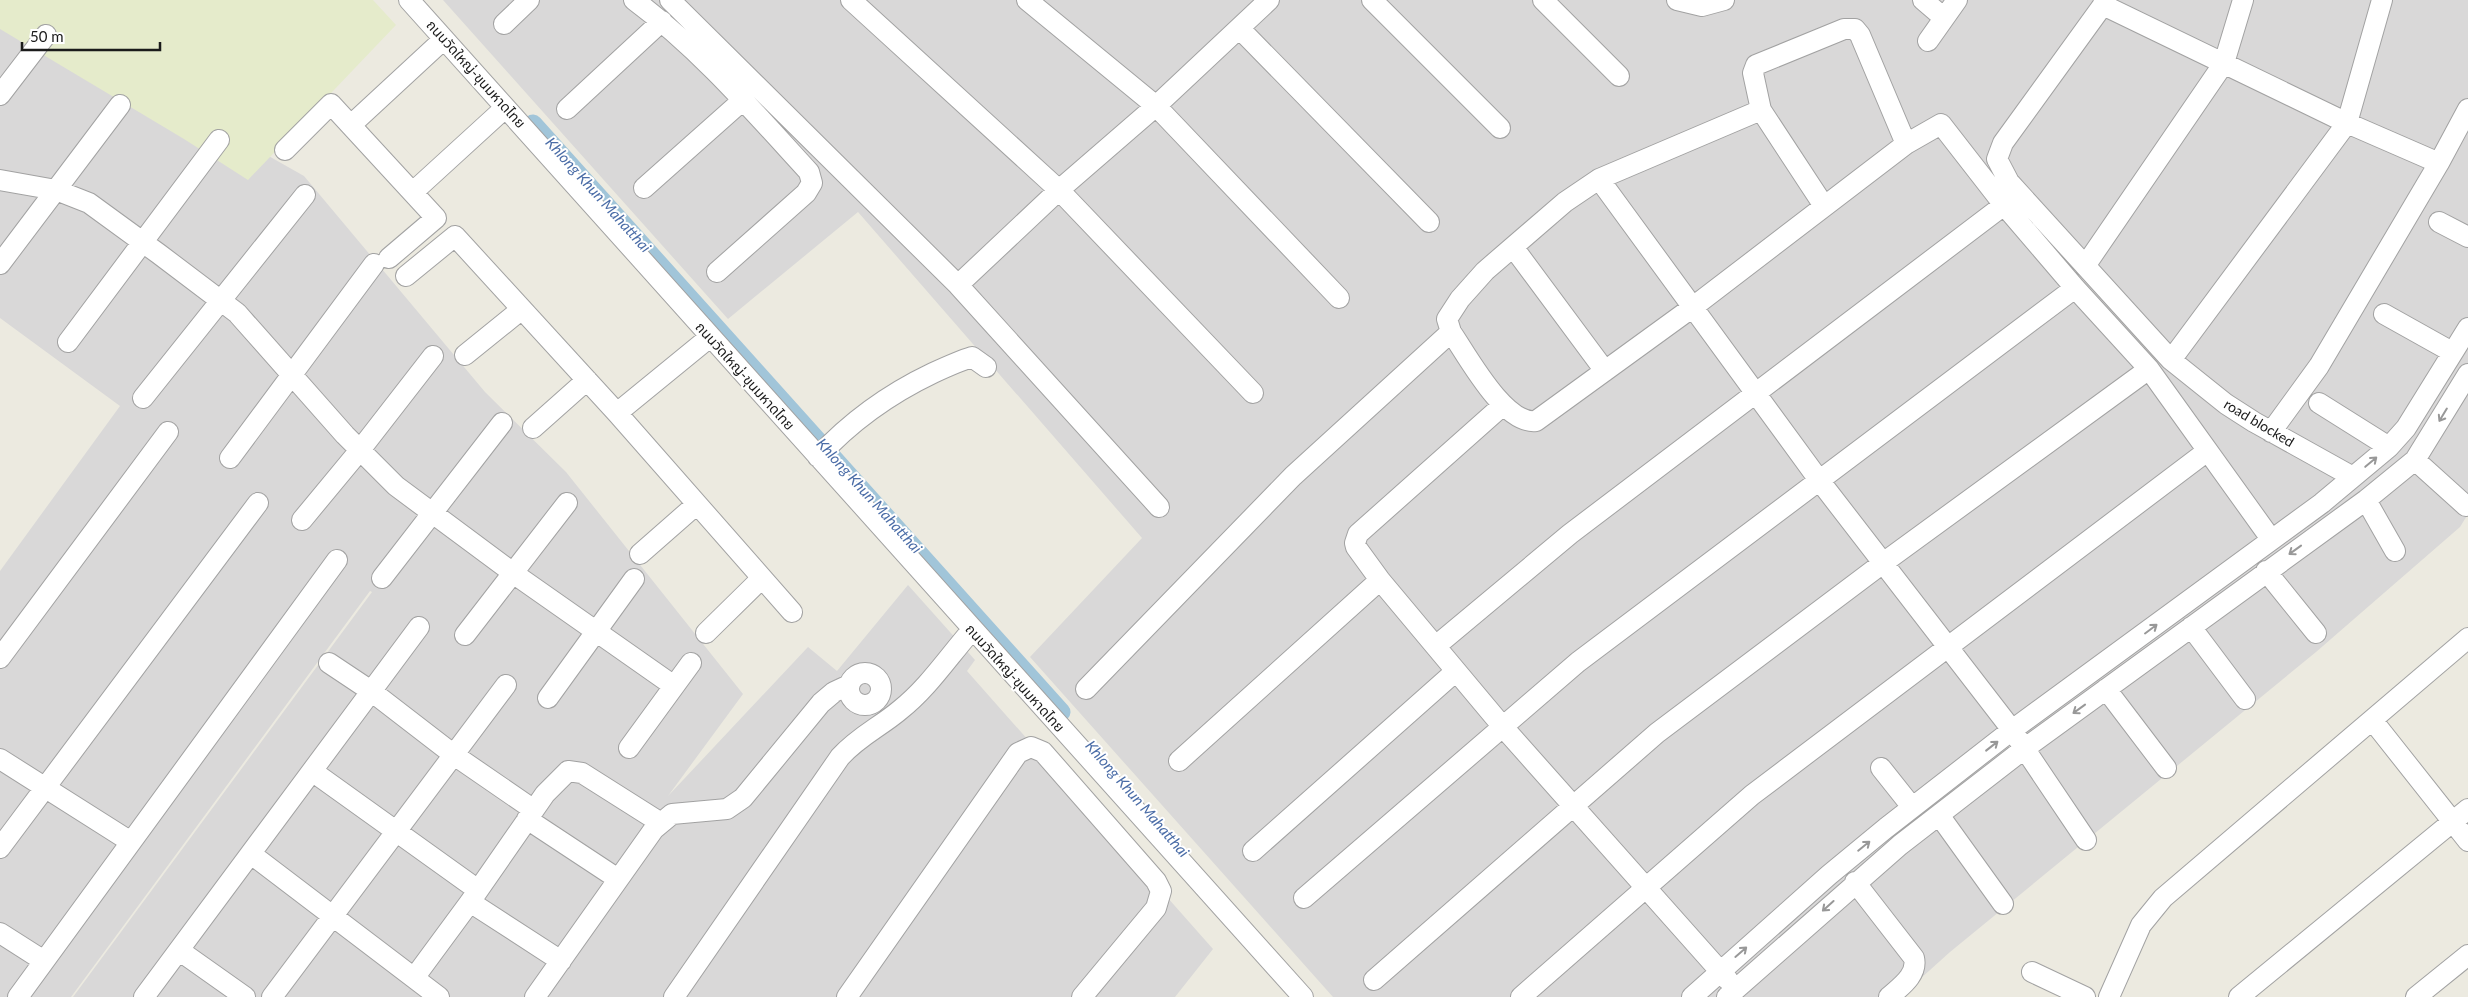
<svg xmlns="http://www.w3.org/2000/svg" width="2468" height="997" viewBox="0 0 2468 997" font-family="Lato,'Noto Sans Thai',sans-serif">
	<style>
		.residential { fill: #d9d8d8 }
		.farmland { fill: #e5ebcb }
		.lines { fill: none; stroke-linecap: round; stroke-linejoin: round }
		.canal { stroke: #a1c5d9; stroke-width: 19 }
		.minor-casing { stroke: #a2a2a2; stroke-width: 22 }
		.minor { stroke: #fff; stroke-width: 20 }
		.oneway { stroke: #989898 }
		.labels { text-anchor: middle; stroke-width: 4; stroke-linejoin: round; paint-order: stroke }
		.street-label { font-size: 14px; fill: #1b1b1b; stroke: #fff }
		.water-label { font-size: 15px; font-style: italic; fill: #4b6da7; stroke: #fff }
	</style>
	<rect width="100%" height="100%" fill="#eceae0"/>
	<path class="residential" d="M 443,0 L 2468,0 L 2468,514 L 2460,527 L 2316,652 L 1950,952 L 1900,997 L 1333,997 L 1030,657 L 1142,538 L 858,212 L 728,319 Z
		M 0,4 L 304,176 L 485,392 L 566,472 L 743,694 L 668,796 L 808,647 L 837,671 L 908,585 L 975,660 L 967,671 L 1213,949 L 1175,997 L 73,997 L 372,592 L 370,591 L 71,997 L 0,997 L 0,571 L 120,406 L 0,318 Z"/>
	<path class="farmland" d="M 0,0 L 373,0 L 396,25 L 248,180 L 184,139 L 0,29 Z"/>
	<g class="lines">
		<path class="canal" d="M 533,124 L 1061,712"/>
		<g class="minor-casing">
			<path id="minor" d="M 409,0 L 1303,997
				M 634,0 C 700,49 754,112 809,172 L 812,183 L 806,193 L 717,272
				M 670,0 L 958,285 L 1159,507
				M 851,0 L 1059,190 L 1253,393
				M 1027,0 L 1156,106 L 1339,298
				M 1372,0 L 1500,128
				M 1543,0 L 1619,76
				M 1677,0 L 1702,6 L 1724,0
				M 1923,0 L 1944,18
				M 2104,0 L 2103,5 L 2003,143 L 1997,159 L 2009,182 L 2171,360 L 2226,404 L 2254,422 L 2353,477
				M 2103,5 L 2347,123 L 2439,163
				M 504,24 L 529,0
				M 1240,29 L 1429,222
				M 1928,41 L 1957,0
				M 0,95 L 46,35
				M 567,109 L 662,21
				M 1761,110 L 1599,179 L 1565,202 L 1485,271 L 1460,299 L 1447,319 L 1451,332 C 1467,355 1504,425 1536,421 L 1693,307 L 1906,144 L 1941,124 L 2004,205 L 2075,288 L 2149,369 L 2271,539
				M 351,125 L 444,39
				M 285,150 L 331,104 L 436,218 L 389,258
				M 1599,179 L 1819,480 L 2012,730 L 2086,840
				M 0,180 L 56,190 L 89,203 L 159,254 L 237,313 L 345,435 L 396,486 L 520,578 L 674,686
				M 644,188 L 743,100
				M 413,192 L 505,108
				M 1824,206 L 1761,110 L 1753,73 L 1756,65 L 1844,29 L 1855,29 L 1860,35 L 1906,144
				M 2439,222 L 2468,237
				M 1513,247 L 1605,371
				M 0,264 L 120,105
				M 2085,266 L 2224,63 L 2243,0
				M 406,276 L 455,236 L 617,413 L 792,612
				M 958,285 L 1059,190 L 1156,106 L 1269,0
				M 2384,314 L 2452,352
				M 68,342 L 219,140
				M 465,355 L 522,309
				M 2171,360 L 2347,123 L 2382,0
				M 143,398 L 305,195
				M 2319,403 L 2389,447
				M 1502,406 L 1358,534 L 1355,543 L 1356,547 L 1380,580 L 1503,727 L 1728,980
				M 617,413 L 710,337
				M 533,428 L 587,380
				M 2271,432 L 2319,366 L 2439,163 L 2468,109
				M 818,457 C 851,421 889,394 933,373 C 946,367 959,361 972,357 L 986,367
				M 230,458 L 374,264
				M 2415,460 L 2466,506
				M 2366,500 L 2395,551
				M 302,520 L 360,450 L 433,356
				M 640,554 L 697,504
				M 2266,571 L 2316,633
				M 382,578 L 502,423
				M 2191,627 L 2245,699
				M 706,633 L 762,578
				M 465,635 L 567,503
				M 1437,645 L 1570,534 L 2004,205
				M 0,658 L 168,432
				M 329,663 L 371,691 L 454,755 L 534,810
				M849 689a16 16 0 1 1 32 0a16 16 0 1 1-32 0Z
				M 1086,689 L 1293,476 L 1451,332
				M 2106,689 L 2166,768
				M 548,698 L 634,579
				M 2373,721 L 2468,841
				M 629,748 L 691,663
				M 0,759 L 131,842
				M 1179,761 L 1380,580
				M 1881,768 L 1912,807
				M 312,771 L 478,890
				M 1939,815 L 2003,904
				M 527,819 L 618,879
				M 0,848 L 258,503
				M 1253,851 L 1456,671
				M 251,854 L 439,997
				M 1855,882 L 1914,958 C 1918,975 1900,987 1889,997
				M 1304,898 L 1578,662 L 2075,288
				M 470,902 L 561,961
				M 0,933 L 44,961
				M 180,951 L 245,997
				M 2032,972 L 2085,997
				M 414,978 L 470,902 L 545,794 L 568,771 L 582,773 L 661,823
				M 1374,980 L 1657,733 L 1883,563 L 2149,369
				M 18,997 L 337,560
				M 144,997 L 419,627
				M 272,997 L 506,685
				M 535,997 L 654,829 L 672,814 L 727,809 L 743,798 L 821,703 L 834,692 L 849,685
				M 674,997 L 840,757 C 859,736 880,727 900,710 C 928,688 949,656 972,630
				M 847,997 L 1018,753 L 1031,747 L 1043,752 L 1156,881 L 1161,891 L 1156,908 L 1082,997
				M 1521,997 L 1752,795 L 2206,452
				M 1692,997 L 1829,875 L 1886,828 L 2012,730 L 2322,503 L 2389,447 L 2406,428 L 2468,328
				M 1727,997 L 1900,845 L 2024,749 L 2366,500 L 2415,460 L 2468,374
				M 2109,997 L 2141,925 L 2163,898 L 2468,638
				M 2239,997 L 2468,809
				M 2416,997 L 2468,955"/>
		</g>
		<use href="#minor" class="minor"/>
	</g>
	<defs><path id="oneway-shaft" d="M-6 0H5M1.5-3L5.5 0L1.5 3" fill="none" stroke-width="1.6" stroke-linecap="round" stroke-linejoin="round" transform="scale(1.25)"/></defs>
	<g class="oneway">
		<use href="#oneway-shaft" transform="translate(2443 415) rotate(121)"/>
		<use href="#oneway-shaft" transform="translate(2371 462) rotate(-40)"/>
		<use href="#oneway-shaft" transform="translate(2295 550) rotate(144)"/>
		<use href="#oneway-shaft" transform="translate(2151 629) rotate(-37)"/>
		<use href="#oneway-shaft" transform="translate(2079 709) rotate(144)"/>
		<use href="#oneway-shaft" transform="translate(1992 746) rotate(-38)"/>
		<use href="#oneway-shaft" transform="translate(1864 846) rotate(-39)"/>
		<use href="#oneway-shaft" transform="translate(1828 906) rotate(138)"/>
		<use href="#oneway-shaft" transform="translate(1741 952) rotate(-41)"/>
	</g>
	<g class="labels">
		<g class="street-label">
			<text transform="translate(476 74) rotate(48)" y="5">ถนนวัดใหญ่-ขุนมหาดไทย</text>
			<text transform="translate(745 376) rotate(48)" y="5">ถนนวัดใหญ่-ขุนมหาดไทย</text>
			<text transform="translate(2259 423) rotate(31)" y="5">road blocked</text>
			<text transform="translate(1015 678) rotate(48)" y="5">ถนนวัดใหญ่-ขุนมหาดไทย</text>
		</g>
		<g class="water-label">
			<text transform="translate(598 195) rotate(48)" y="5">Khlong Khun Mahatthai</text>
			<text transform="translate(869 496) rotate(48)" y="5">Khlong Khun Mahatthai</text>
			<text transform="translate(1137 799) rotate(49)" y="5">Khlong Khun Mahatthai</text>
		</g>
	</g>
	<path d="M22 42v8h138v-8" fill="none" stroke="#1b1b1b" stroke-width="2.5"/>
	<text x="30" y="42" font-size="15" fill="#1b1b1b" stroke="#ffffff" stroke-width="4" paint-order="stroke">50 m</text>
</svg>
